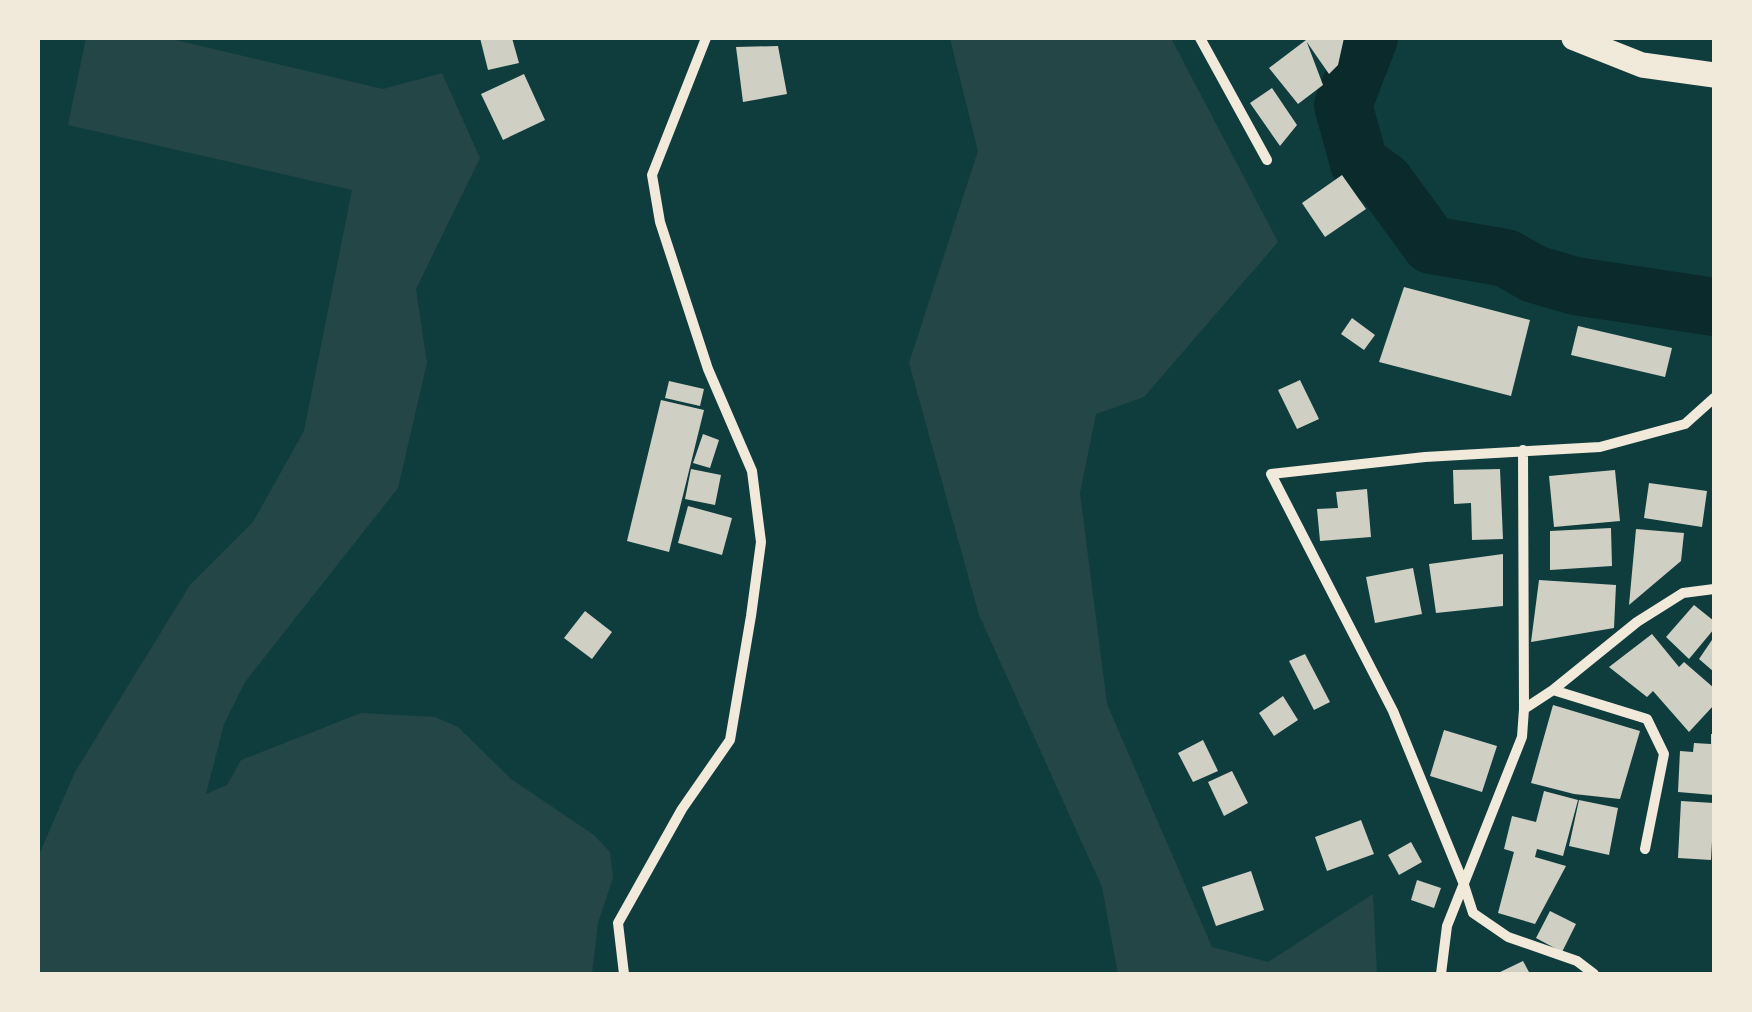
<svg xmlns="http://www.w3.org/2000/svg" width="1752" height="1012" viewBox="0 0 1752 1012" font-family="'Work Sans',sans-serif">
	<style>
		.green { fill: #244646 }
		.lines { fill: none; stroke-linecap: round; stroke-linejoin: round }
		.river { stroke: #0a2a2b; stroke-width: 58 }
		.building { fill: #cfcfc3 }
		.minor { stroke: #f1e9da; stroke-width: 10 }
		.primary { stroke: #f1e9da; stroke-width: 25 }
	</style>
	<rect width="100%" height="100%" fill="#0f3d3e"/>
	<path class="green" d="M 86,38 L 167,38 L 383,89 L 442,73 L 480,158 L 416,289 L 427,363 L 398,488 L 245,682 L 224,724 L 206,794 L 227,785 L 241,760 L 361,713 L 435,717 L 458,727 L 511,779 L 594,835 L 610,852 L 613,878 L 598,923 L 592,974 L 38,974 L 38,857 L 75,772 L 190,585 L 253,522 L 304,431 L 352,190 L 68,125 Z
		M 950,38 L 1171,38 L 1278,242 L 1144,397 L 1096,414 L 1080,493 L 1107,704 L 1212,947 L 1268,962 L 1373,894 L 1377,974 L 1118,974 L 1102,887 L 979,615 L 909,363 L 978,151 Z"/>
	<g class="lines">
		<path class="river" d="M 1369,38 L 1343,105 L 1359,163 L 1385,182 L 1431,245 L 1506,258 L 1534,274 L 1575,286 L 1714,307"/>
	</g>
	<path class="building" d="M 480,38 L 512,38 L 519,63 L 488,70 Z
		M 1304,38 L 1344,38 L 1338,65 L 1329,74 Z
		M 1306,40 L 1323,85 L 1298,104 L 1269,68 Z
		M 778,46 L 787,94 L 743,102 L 736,47 Z
		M 524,74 L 545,120 L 503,140 L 481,94 Z
		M 1272,88 L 1297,125 L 1280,146 L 1250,103 Z
		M 1342,175 L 1366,209 L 1325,237 L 1302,203 Z
		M 1404,287 L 1530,320 L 1511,396 L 1379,362 Z
		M 1352,318 L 1375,335 L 1364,350 L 1341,334 Z
		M 1578,326 L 1672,348 L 1665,377 L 1571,355 Z
		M 1300,380 L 1319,419 L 1297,429 L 1278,390 Z
		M 669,381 L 704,389 L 700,406 L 665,398 Z
		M 661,400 L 704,410 L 669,552 L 627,541 Z
		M 703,434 L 719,440 L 710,468 L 693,463 Z
		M 691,469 L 721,475 L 715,505 L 685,499 Z
		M 1500,469 L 1503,539 L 1472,540 L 1471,503 L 1454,504 L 1453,470 Z
		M 1615,470 L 1620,521 L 1554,527 L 1549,476 Z
		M 1649,483 L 1707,491 L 1702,527 L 1644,518 Z
		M 1367,489 L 1371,537 L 1320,541 L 1317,509 L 1338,508 L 1336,492 Z
		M 688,506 L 732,518 L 722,555 L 678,543 Z
		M 1611,528 L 1612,566 L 1550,570 L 1550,531 Z
		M 1636,529 L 1684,533 L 1681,561 L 1629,605 Z
		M 1503,554 L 1503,606 L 1436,613 L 1429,564 Z
		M 1413,568 L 1422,614 L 1375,623 L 1366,577 Z
		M 1539,580 L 1616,585 L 1614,628 L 1531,642 Z
		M 1694,605 L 1714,621 L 1714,629 L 1689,659 L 1666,637 Z
		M 585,611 L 612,632 L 592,659 L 564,638 Z
		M 1652,634 L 1679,667 L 1684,662 L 1714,688 L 1714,705 L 1689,732 L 1653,691 L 1647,697 L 1609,667 Z
		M 1714,637 L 1714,672 L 1699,659 Z
		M 1305,654 L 1330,702 L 1314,710 L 1289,661 Z
		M 1283,696 L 1298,720 L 1274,736 L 1259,713 Z
		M 1553,705 L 1640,731 L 1620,799 L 1574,794 L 1531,783 Z
		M 1444,730 L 1497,746 L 1482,792 L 1430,776 Z
		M 1711,734 L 1714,734 L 1714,795 L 1678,792 L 1680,751 L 1693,752 L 1694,743 L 1711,744 Z
		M 1203,740 L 1218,771 L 1193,782 L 1178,753 Z
		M 1232,771 L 1248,803 L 1224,816 L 1208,782 Z
		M 1544,791 L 1578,800 L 1563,856 L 1537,849 L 1535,857 L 1566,866 L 1535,924 L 1498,913 L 1514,852 L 1504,849 L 1512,816 L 1536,822 Z
		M 1579,800 L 1618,808 L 1609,855 L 1569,846 Z
		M 1681,801 L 1714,803 L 1711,860 L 1678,858 Z
		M 1361,820 L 1374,854 L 1327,871 L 1315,837 Z
		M 1411,842 L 1422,862 L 1399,875 L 1388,855 Z
		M 1251,871 L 1264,910 L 1216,926 L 1202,887 Z
		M 1417,880 L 1441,888 L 1434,908 L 1411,900 Z
		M 1550,911 L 1576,924 L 1562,952 L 1536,938 Z
		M 1523,961 L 1530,974 L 1496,974 Z"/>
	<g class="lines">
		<path class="minor" d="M 1200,38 L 1267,160
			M 1553,690 L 1647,719 L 1664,754 L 1645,849
			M 1524,709 L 1553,690 L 1637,622 L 1683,593 L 1714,589
			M 624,974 L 618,923 L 682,809 L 730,740 L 751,616 L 761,542 L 752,471 L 708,369 L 660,222 L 652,175 L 706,38
			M 1441,974 L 1447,926 L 1522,737 L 1524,709 L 1523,450
			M 1594,974 L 1577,961 L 1508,937 L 1473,913 L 1463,882 L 1393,711 L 1271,474 L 1425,457 L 1600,447 L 1685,424 L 1714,398"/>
		<path class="primary" d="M 1574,38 L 1642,65 L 1714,75"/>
	</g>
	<rect width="1752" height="1012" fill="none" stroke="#f1e9da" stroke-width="80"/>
</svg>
